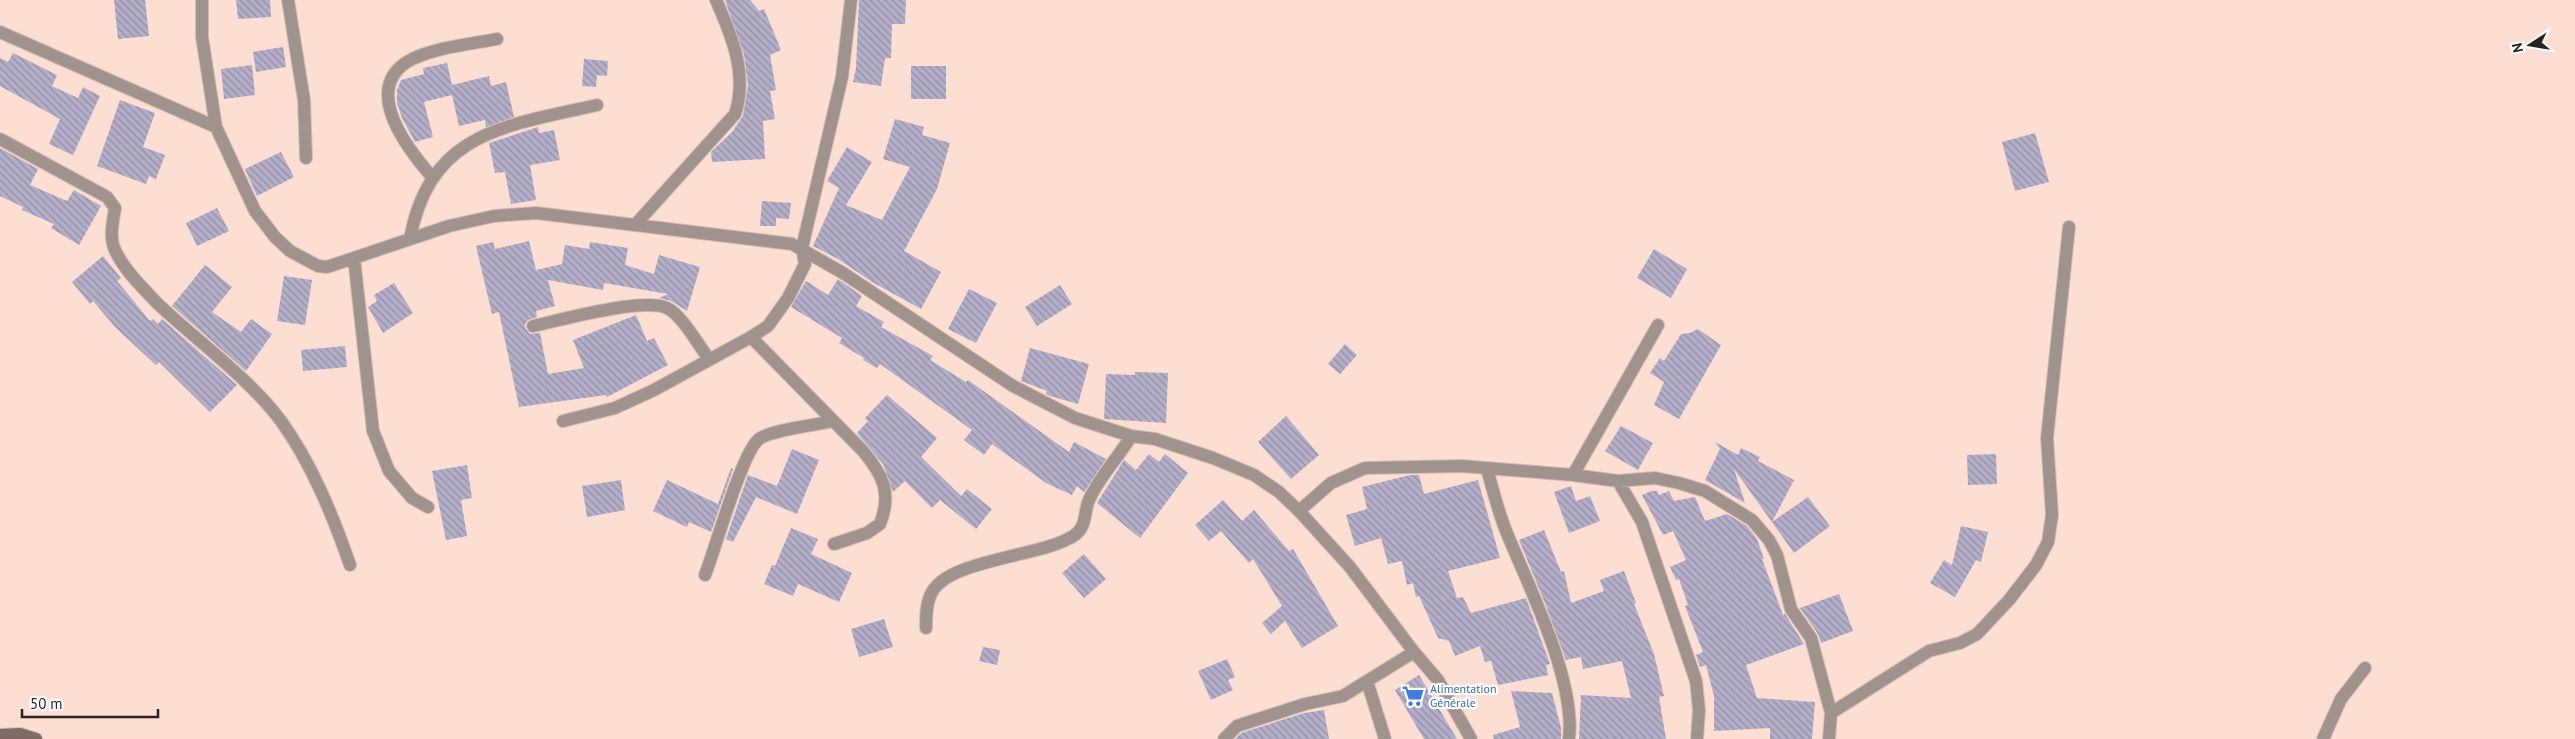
<svg xmlns="http://www.w3.org/2000/svg" width="2575" height="739" viewBox="0 0 2575 739" font-family="'PT Sans',sans-serif">
	<style>
		.building { fill: url(#building-back-hatch) }
		.lines { fill: none; stroke-linecap: round; stroke-linejoin: round }
		.minor-casing { stroke: #d7bcb2; stroke-width: 14 }
		.secondary-casing { stroke: #d7bcb2; stroke-width: 14 }
		.minor { stroke: #a0938e; stroke-width: 12 }
		.secondary { stroke: #7e6c65; stroke-width: 12 }
		.labels { text-anchor: middle; stroke-width: 4.5; stroke-linejoin: round; paint-order: stroke }
		.shop-label { font-size: 12px; fill: #366cbe; stroke: #fff; text-anchor: start }
	</style>
	<defs>
		<pattern id="building-back-hatch" width="6" height="6" patternUnits="userSpaceOnUse" patternTransform="scale(1.25)"><rect width="6" height="6" fill="#b4afc9"/><path d="M-1 5l2 2M0 0l6 6M5-1l2 2" fill="none" stroke="#938ea3"/></pattern>
	</defs>
	<rect width="100%" height="100%" fill="#fcded3"/>
	<path class="building" d="M 114,0 L 145,0 L 149,36 L 118,39 Z
		M 236,0 L 270,0 L 271,17 L 238,19 Z
		M 725,0 L 750,0 L 759,11 L 764,9 L 781,50 L 770,55 L 776,90 L 770,91 L 775,119 L 763,121 L 765,159 L 712,162 L 711,152 L 732,132 L 743,116 L 748,85 L 744,54 Z
		M 859,0 L 906,0 L 905,24 L 892,24 L 891,58 L 885,58 L 881,86 L 853,82 L 856,68 Z
		M 283,47 L 286,67 L 256,72 L 253,52 Z
		M 13,53 L 57,75 L 52,86 L 78,98 L 83,87 L 100,96 L 73,155 L 49,144 L 60,119 L 0,86 L 0,58 L 8,62 Z
		M 584,59 L 608,61 L 607,76 L 597,75 L 596,87 L 582,86 Z
		M 447,63 L 452,85 L 489,76 L 491,86 L 506,82 L 514,117 L 486,127 L 485,120 L 459,126 L 452,95 L 424,102 L 433,137 L 415,142 L 402,118 L 397,103 L 397,90 L 401,80 L 424,74 L 423,68 Z
		M 252,65 L 255,95 L 224,99 L 221,69 Z
		M 911,66 L 946,66 L 946,99 L 911,99 Z
		M 120,100 L 155,113 L 143,147 L 165,155 L 156,179 L 149,176 L 146,184 L 97,166 Z
		M 895,119 L 924,127 L 922,135 L 950,143 L 937,189 L 904,251 L 941,272 L 921,309 L 872,282 L 838,259 L 813,246 L 839,188 L 827,181 L 847,147 L 872,162 L 846,205 L 882,220 L 910,167 L 883,159 Z
		M 538,127 L 539,133 L 554,130 L 560,160 L 530,165 L 536,200 L 511,204 L 505,172 L 495,173 L 489,143 Z
		M 2035,133 L 2049,182 L 2015,191 L 2002,142 Z
		M 0,148 L 38,169 L 30,185 L 67,201 L 74,190 L 101,206 L 79,245 L 51,228 L 54,224 L 22,210 L 23,207 L 0,196 Z
		M 281,152 L 294,177 L 257,196 L 245,169 Z
		M 762,201 L 791,203 L 789,219 L 776,218 L 776,226 L 760,226 Z
		M 217,208 L 229,231 L 197,246 L 186,223 Z
		M 529,241 L 536,270 L 562,264 L 565,245 L 589,249 L 590,242 L 628,248 L 625,265 L 654,274 L 659,255 L 700,267 L 687,311 L 671,301 L 659,298 L 668,294 L 604,283 L 603,290 L 548,280 L 555,306 L 536,311 L 537,317 L 528,320 L 525,324 L 525,328 L 530,334 L 540,333 L 548,374 L 584,368 L 573,340 L 636,315 L 647,341 L 654,338 L 668,365 L 607,397 L 606,395 L 519,407 L 499,312 L 492,314 L 476,246 L 493,242 L 495,249 Z
		M 1654,249 L 1687,269 L 1671,298 L 1637,278 Z
		M 103,256 L 121,278 L 117,281 L 150,321 L 153,319 L 158,324 L 162,319 L 237,385 L 210,412 L 159,362 L 156,365 L 116,328 L 93,301 L 90,304 L 72,282 Z
		M 205,265 L 232,287 L 212,312 L 241,332 L 251,319 L 272,334 L 246,371 L 172,306 Z
		M 284,276 L 312,280 L 305,325 L 277,321 Z
		M 838,279 L 862,296 L 856,306 L 884,322 L 881,327 L 933,356 L 930,360 L 966,382 L 968,380 L 1069,452 L 1074,442 L 1106,459 L 1084,492 L 1077,486 L 1072,495 L 1046,483 L 992,444 L 984,455 L 964,440 L 972,430 L 880,364 L 877,368 L 863,360 L 864,358 L 839,343 L 842,338 L 791,307 L 806,281 L 828,295 Z
		M 394,283 L 413,313 L 383,333 L 368,307 L 377,301 L 374,295 Z
		M 1060,285 L 1072,304 L 1037,326 L 1025,307 Z
		M 969,289 L 997,303 L 976,343 L 948,329 Z
		M 1698,329 L 1721,345 L 1679,419 L 1654,405 L 1664,382 L 1650,373 L 1660,358 L 1664,361 L 1681,334 L 1690,333 Z
		M 1345,344 L 1357,355 L 1340,374 L 1328,364 Z
		M 345,346 L 347,367 L 303,371 L 301,350 Z
		M 1030,348 L 1089,364 L 1078,404 L 1050,396 L 1046,394 L 1047,391 L 1021,381 Z
		M 1135,372 L 1168,373 L 1166,423 L 1104,419 L 1106,374 L 1135,375 Z
		M 887,395 L 937,438 L 921,457 L 961,496 L 967,489 L 992,509 L 976,529 L 940,500 L 932,508 L 905,481 L 893,492 L 883,464 L 857,433 L 868,421 L 865,418 Z
		M 1286,416 L 1319,455 L 1291,479 L 1258,442 Z
		M 1621,426 L 1653,443 L 1638,470 L 1605,451 Z
		M 1715,442 L 1738,455 L 1741,448 L 1760,457 L 1758,461 L 1794,480 L 1772,522 L 1808,497 L 1830,526 L 1794,553 L 1734,469 L 1745,503 L 1705,480 L 1720,449 Z
		M 792,449 L 819,460 L 797,514 L 756,497 L 733,542 L 726,539 L 748,475 L 777,486 Z
		M 1149,454 L 1159,462 L 1165,454 L 1188,473 L 1140,538 L 1097,503 L 1124,460 L 1136,470 Z
		M 1996,454 L 1997,484 L 1968,485 L 1967,455 Z
		M 467,465 L 472,498 L 461,500 L 467,536 L 446,540 L 432,471 Z
		M 731,468 L 733,469 L 711,532 L 689,522 L 687,527 L 653,511 L 667,480 L 718,504 Z
		M 1410,475 L 1419,475 L 1424,494 L 1478,480 L 1500,558 L 1448,571 L 1457,598 L 1463,597 L 1471,613 L 1526,598 L 1550,664 L 1546,665 L 1548,675 L 1498,685 L 1491,661 L 1485,662 L 1480,646 L 1455,656 L 1449,641 L 1438,638 L 1419,596 L 1416,597 L 1413,583 L 1407,585 L 1402,561 L 1388,564 L 1381,538 L 1355,546 L 1346,515 L 1367,509 L 1362,487 Z
		M 621,480 L 625,510 L 587,517 L 582,486 Z
		M 1571,486 L 1576,501 L 1590,496 L 1600,521 L 1569,533 L 1554,492 Z
		M 1651,491 L 1657,491 L 1659,495 L 1669,491 L 1674,501 L 1695,497 L 1705,521 L 1727,514 L 1747,526 L 1757,539 L 1764,559 L 1762,559 L 1783,615 L 1785,614 L 1804,644 L 1746,665 L 1757,698 L 1815,702 L 1812,739 L 1770,739 L 1770,728 L 1714,731 L 1714,696 L 1706,665 L 1700,667 L 1696,655 L 1703,652 L 1685,606 L 1688,605 L 1679,579 L 1676,580 L 1670,567 L 1686,560 L 1673,531 L 1663,535 L 1642,495 Z
		M 1223,500 L 1242,521 L 1254,510 L 1289,551 L 1293,549 L 1338,626 L 1302,648 L 1285,621 L 1271,634 L 1262,623 L 1282,606 L 1253,559 L 1249,563 L 1221,531 L 1209,541 L 1195,525 Z
		M 1961,526 L 1988,532 L 1981,562 L 1976,560 L 1955,597 L 1930,583 L 1944,560 L 1952,565 Z
		M 791,528 L 818,539 L 811,554 L 852,573 L 839,602 L 798,584 L 793,596 L 764,584 L 772,565 L 775,566 Z
		M 1544,530 L 1561,572 L 1564,571 L 1571,603 L 1604,591 L 1600,580 L 1624,571 L 1636,603 L 1634,604 L 1654,654 L 1664,696 L 1659,697 L 1666,739 L 1579,739 L 1581,695 L 1631,698 L 1622,661 L 1583,669 L 1581,657 L 1566,660 L 1545,603 L 1519,540 Z
		M 1084,554 L 1106,579 L 1084,598 L 1062,573 Z
		M 1839,594 L 1853,631 L 1821,643 L 1818,634 L 1800,608 Z
		M 884,619 L 893,647 L 859,657 L 851,629 Z
		M 983,647 L 1000,650 L 997,665 L 979,661 Z
		M 1227,659 L 1235,677 L 1228,680 L 1233,690 L 1211,700 L 1198,671 Z
		M 1419,675 L 1457,739 L 1424,739 L 1395,690 Z
		M 1511,691 L 1552,693 L 1561,728 L 1561,739 L 1494,739 L 1493,735 L 1520,727 Z
		M 1324,710 L 1329,739 L 1235,739 L 1241,733 L 1304,713 Z"/>
	<g class="lines">
		<g class="minor-casing">
			<path id="minor" d="M 202,0 L 202,37 L 216,127 L 255,211 L 275,237 L 290,251 L 318,266 L 327,267 L 449,226 L 494,216 L 536,213 L 792,244 L 843,273 L 1013,386 L 1075,418 L 1131,436 L 1155,439 L 1213,458 L 1254,475 L 1279,492 L 1299,511 L 1350,567 L 1414,652 L 1438,680 L 1471,739
				M 288,0 L 304,100 L 306,158
				M 0,32 L 216,127
				M 0,139 L 107,197 L 115,208 C 113,221 109,238 115,250 C 124,270 142,287 157,303 C 196,340 250,379 281,421 C 312,464 333,516 350,565
				M 433,178 C 410,152 361,91 407,62 C 430,48 471,44 497,39
				M 635,225 L 735,114 C 748,75 732,36 716,0
				M 410,239 C 430,131 506,126 597,105
				M 354,258 L 373,431 L 389,471 L 412,498 L 428,507
				M 533,326 C 561,320 643,297 667,308 C 682,315 699,346 709,359
				M 563,421 L 615,408 L 654,390 L 751,337
				M 1487,469 C 1493,490 1498,511 1506,531 C 1529,587 1576,680 1569,739
				M 1573,475 L 1618,481 L 1655,478 L 1679,483 L 1705,491 L 1752,520 L 1769,540 L 1777,555 L 1791,609 L 1811,638 L 1831,713 L 1829,739
				M 1618,481 L 1642,522 L 1696,681 L 1699,710 L 1697,739
				M 1299,511 L 1331,483 L 1365,468 L 1462,466 L 1573,475 L 1658,325
				M 834,544 L 867,533 L 880,524 C 892,493 883,475 863,451 L 751,337 L 768,326 L 788,298 L 805,264 L 802,248 L 842,77 L 851,0
				M 705,575 C 715,550 742,452 759,439 C 771,430 817,425 833,421
				M 926,628 C 926,617 926,604 931,594 C 947,558 1047,557 1076,534 C 1087,525 1084,511 1089,500 C 1099,477 1119,457 1131,436
				M 1831,713 L 1929,651 L 1960,643 L 1977,634 L 2009,600 L 2036,565 L 2048,542 L 2052,515 L 2047,438 L 2069,227
				M 1224,739 L 1237,726 L 1305,704 L 1343,696 L 1367,681
				M 1385,739 L 1367,681 L 1414,652
				M 2323,739 L 2341,699 L 2365,668"/>
		</g>
		<g class="secondary-casing">
			<path id="secondary" d="M 0,735 L 20,734 L 36,739"/>
		</g>
		<use href="#minor" class="minor"/>
		<use href="#secondary" class="secondary"/>
	</g>
	<defs>
		<g id="supermarket-bare" transform="scale(1.725)"><path d="M-6-5.5h2.5l.6 2H6L4.5 2H-2.5L-4.4-4H-6ZM-1.5 3.2a1.3 1.3 0 1 0 .1 0ZM3 3.2a1.3 1.3 0 1 0 .1 0Z" fill="#3f7fe0" stroke="#fff" stroke-width="2.5" paint-order="stroke"/></g>
	</defs>
	<g fill-rule="evenodd">
		<use href="#supermarket-bare" x="1413" y="696"/>
	</g>
	<g class="labels">
		<g class="shop-label">
			<text x="1430" y="693">Alimentation<tspan x="1430" dy="14">Générale</tspan></text>
		</g>
	</g>
	<g transform="translate(2530 45) rotate(258)" stroke="#ffffff" stroke-width="4" paint-order="stroke">
	<path d="M0-4L9 19L0 12L-9 19Z" fill="#2c221d"/>
	<text y="-8" font-size="14" font-weight="bold" text-anchor="middle" fill="#2c221d">N</text>
	</g>
	<path d="M22 709v8h136v-8" fill="none" stroke="#2c221d" stroke-width="2.5"/>
	<text x="30" y="709" font-size="15" fill="#2c221d" stroke="#ffffff" stroke-width="4" paint-order="stroke">50 m</text>
</svg>
